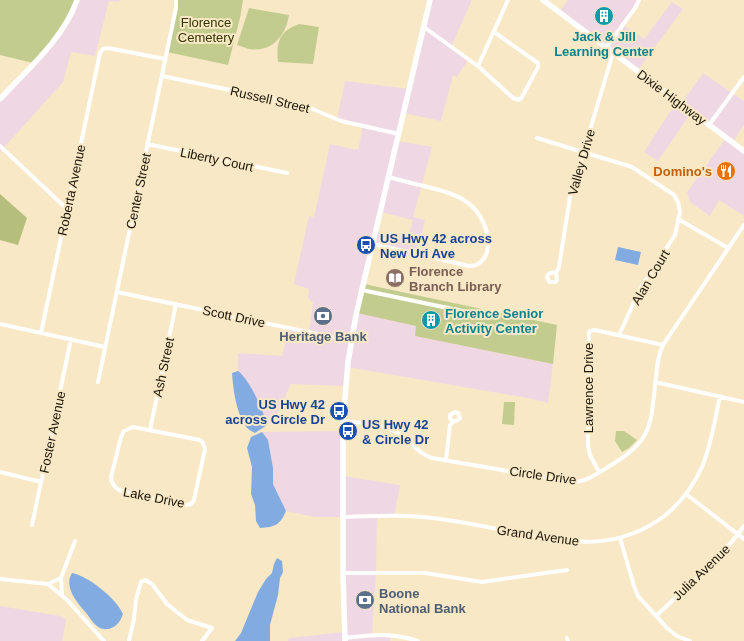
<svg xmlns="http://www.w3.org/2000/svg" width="744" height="641" viewBox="0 0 744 641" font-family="Arial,sans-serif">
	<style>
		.commercial { fill: #efd8e4; fill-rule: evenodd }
		.green { fill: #c3cc8f }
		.forest { fill: #b5bf7b }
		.water { fill: #82ace1 }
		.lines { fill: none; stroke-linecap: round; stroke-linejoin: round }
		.minor { stroke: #fff; stroke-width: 4 }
		.major { stroke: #fff; stroke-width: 5.5 }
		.labels { text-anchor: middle; stroke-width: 4; stroke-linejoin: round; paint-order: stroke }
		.park-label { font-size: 13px; fill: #313500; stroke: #f8e8c5 }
		.culture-label { font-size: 13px; font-weight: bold; fill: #0d838f; stroke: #f8e8c5 }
		.street-label { font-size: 13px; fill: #191407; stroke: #f8e8c5 }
		.food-label { font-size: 13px; font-weight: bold; fill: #c56008; stroke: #f8e8c5; text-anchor: end }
		.transit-label { font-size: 13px; font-weight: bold; fill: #164399; stroke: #f8e8c5; text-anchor: start }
		.education-label { font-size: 13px; font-weight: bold; fill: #785e54; stroke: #f8e8c5; text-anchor: start }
		.service-label { font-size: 13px; font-weight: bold; fill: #4e5e75; stroke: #f8e8c5 }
	</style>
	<rect width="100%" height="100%" fill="#f8e8c5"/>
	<path class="commercial" d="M 77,0 L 120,0 L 119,2 L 109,1 L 95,56 L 71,52 L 63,82 L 0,152 L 0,99 L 52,43 Z
		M 430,0 L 472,0 L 451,47 L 468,60 L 457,77 L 453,75 L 441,121 L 404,113 L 398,141 L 432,147 L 413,217 L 425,220 L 416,254 L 373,244 L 357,313 L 416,326 L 415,336 L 553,364 L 548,403 L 533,399 L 347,367 L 345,386 L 291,384 L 275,419 L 263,428 L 238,371 L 238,353 L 282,356 L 289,328 L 309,332 L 313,303 L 308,298 L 309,289 L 294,284 L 309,216 L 314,217 L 330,144 L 358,150 L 363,126 L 337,119 L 345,81 L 410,89 ZM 381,212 L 413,220 L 408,237 L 376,231 Z
		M 568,0 L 638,0 L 623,25 L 644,39 L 672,2 L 683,9 L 637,71 L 559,12 Z
		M 703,73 L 744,101 L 744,125 L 732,143 L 744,151 L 744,216 L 719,200 L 710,216 L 690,202 L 687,192 L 726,138 L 691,113 L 658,161 L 644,152 L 677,101 L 681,104 Z
		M 343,431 L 343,476 L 400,485 L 394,516 L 377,516 L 376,573 L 372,635 L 390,634 L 390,641 L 288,641 L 289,638 L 344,632 L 343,517 L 315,517 L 286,511 L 273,484 L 273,468 L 268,440 L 262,432 Z
		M 0,606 L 60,616 L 66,620 L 62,641 L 0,641 Z"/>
	<path class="green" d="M 0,0 L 77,0 L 67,22 L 33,63 L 0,55 Z
		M 176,0 L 243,0 L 240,18 L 228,65 L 167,52 Z
		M 249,8 L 289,15 C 286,35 272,53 249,49 C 245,48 241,46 237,45 Z
		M 299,24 L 319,27 L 313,64 L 278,62 C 276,43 279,31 299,24 Z
		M 364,284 L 557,325 L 553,364 L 415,336 L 416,326 L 357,313 Z
		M 504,402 L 515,402 L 514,425 L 502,424 Z
		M 616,431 L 624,431 L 637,440 L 629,448 L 622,452 L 615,441 Z"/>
	<path class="forest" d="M 0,194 L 27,218 L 18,245 L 0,240 Z"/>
	<path class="water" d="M 618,247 L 641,252 L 638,265 L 615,260 Z
		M 238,371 C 249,379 264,411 267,425 L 255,433 C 251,431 247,429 245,425 C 236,412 233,388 232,373 Z
		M 262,432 L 268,440 L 273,468 L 273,484 L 286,511 C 280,525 275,527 260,528 L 256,521 L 255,505 L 251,494 L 252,467 L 247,448 L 251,437 Z
		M 277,558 L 282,561 L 283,572 L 280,578 L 278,595 L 270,625 L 270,641 L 235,641 L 241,633 L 258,592 L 266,579 L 272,573 L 274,564 Z
		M 72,573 C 88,576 116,598 123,614 C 122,616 121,620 119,622 C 114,629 104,632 97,626 C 93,623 90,618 87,614 C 78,603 63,588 72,573 Z"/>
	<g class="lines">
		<path class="minor" d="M 424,27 L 479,67 L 513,98 L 519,100 L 522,97 L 538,67 L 538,63 L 494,32
			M 606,48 L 635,8 L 639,0
			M 478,66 L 508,0
			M 162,76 L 303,105 L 341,121 L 399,134
			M 709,125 L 744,77
			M 537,138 L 632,167 L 674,195 L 678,202 L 680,212 L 675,235 L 641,287 L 619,335
			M 147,144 L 287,173
			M 0,146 L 67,209
			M 678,219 L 728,248
			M 373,244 L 469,266 C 479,266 484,261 487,252 C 489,243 488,233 484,224 C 474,199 452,193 428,187 C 415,184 402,181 389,177
			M 556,273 L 557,280 L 555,282 L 549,282 L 547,277 C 549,272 552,272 556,273 L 559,267 L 570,197 L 613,53
			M 362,290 L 486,316
			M 117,292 L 351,341
			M 0,324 L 105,347
			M 41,333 L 100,53 L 103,49 L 108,48 L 165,59
			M 98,382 L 176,8 L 176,0
			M 655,382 L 744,402
			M 343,421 C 359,423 378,423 392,430 C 408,436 415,453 432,458 L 572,482 C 586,482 597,474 608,467 C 654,440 650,426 656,378 C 657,366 658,355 663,345 L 744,225
			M 133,427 L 200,440 L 203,443 L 205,449 L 194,500 L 191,504 L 186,505 L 121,491 C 115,488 111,484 111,477 L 121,437 L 124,431 Z
			M 150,430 L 176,304
			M 446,459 L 450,425 L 453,422 L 458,420 L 460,418 L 458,413 L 455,412 L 450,415 L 450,418 L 453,422
			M 0,472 L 41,482
			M 599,472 L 590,455 L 588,446 L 589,333 L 590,331 L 595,330 L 663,345
			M 686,494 L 744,539
			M 343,517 C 375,516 408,514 440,519 C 469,523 498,529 527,535 C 577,544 619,549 663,517 C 680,504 693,486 702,467 C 711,445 715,420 720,396
			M 32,525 L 71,339
			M 620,538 L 634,586 L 638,596 L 667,628 L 677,636 L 690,641
			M 343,573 L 425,573 L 482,582 L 567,570
			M 0,579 L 48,584 L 67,600 L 104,641
			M 48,584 L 61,578
			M 62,595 L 61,578 L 75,541
			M 656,616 C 686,587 720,560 744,526
			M 345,638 C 372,635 390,632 418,641
			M 567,638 L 568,641
			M 129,641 L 134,619 L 136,599 L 141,582 L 145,580 L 152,584 L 167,604 L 187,620 L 212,628 L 202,641"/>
		<path class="major" d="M 543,0 L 744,151
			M 0,99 C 27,70 64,38 77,0
			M 345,641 L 343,573 L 343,421 L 348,362 L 356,315 L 430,0"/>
	</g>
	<defs>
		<g id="building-disc" transform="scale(1)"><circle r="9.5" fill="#0f9aa8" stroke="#f8e8c5"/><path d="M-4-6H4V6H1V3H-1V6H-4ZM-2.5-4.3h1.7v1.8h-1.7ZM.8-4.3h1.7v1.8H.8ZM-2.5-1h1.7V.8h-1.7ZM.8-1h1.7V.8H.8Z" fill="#fff"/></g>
		<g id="restaurant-disc" transform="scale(1)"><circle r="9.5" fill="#e8710a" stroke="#f8e8c5"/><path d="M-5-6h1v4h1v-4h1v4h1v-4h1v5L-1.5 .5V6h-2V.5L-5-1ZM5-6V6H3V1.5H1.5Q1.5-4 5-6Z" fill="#fff"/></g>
		<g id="bus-disc" transform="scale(1)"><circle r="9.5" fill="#1a4fb4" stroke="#f8e8c5"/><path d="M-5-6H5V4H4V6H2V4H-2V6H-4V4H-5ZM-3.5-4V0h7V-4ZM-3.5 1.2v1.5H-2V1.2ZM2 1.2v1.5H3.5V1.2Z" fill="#fff"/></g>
		<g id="library-disc" transform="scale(1)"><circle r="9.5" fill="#8d6e63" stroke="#f8e8c5"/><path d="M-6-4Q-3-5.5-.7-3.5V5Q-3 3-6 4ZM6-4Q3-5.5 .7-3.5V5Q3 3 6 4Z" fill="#fff"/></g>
		<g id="bank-disc" transform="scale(1)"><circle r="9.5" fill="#5c6f8a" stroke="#f8e8c5"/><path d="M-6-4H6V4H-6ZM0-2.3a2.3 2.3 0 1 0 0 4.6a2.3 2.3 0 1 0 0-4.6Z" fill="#fff"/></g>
	</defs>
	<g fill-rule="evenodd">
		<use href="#building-disc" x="604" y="16"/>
		<use href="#restaurant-disc" x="726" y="171"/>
		<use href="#bus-disc" x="366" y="245"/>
		<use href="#library-disc" x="395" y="278"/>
		<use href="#bank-disc" x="323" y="316"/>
		<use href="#building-disc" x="431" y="320"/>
		<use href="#bus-disc" x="339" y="411"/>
		<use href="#bus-disc" x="348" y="431"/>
		<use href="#bank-disc" x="365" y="600"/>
	</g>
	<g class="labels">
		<g class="park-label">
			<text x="206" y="27">Florence<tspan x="206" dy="15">Cemetery</tspan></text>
		</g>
		<g class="culture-label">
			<text x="604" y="41">Jack &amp; Jill<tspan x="604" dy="15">Learning Center</tspan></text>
			<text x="445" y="318" text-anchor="start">Florence Senior<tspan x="445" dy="15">Activity Center</tspan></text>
		</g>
		<g class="street-label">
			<text transform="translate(672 97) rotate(37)" y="5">Dixie Highway</text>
			<text transform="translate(270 99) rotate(13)" y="5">Russell Street</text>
			<text transform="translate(217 159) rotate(12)" y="5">Liberty Court</text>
			<text transform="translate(581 162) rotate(-74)" y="5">Valley Drive</text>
			<text transform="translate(71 190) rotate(-78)" y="5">Roberta Avenue</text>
			<text transform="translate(138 191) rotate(-78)" y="5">Center Street</text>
			<text transform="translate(650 277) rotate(-59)" y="5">Alan Court</text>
			<text transform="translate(234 316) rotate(12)" y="5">Scott Drive</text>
			<text transform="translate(163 367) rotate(-78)" y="5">Ash Street</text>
			<text transform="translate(588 388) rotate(-90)" y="5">Lawrence Drive</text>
			<text transform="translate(52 432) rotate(-78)" y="5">Foster Avenue</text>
			<text transform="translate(543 475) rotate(8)" y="5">Circle Drive</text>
			<text transform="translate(154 497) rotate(11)" y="5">Lake Drive</text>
			<text transform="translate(538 535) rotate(8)" y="5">Grand Avenue</text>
			<text transform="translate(701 572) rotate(-44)" y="5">Julia Avenue</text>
		</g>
		<g class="food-label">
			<text x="712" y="176">Domino's</text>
		</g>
		<g class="transit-label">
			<text x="380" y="243">US Hwy 42 across<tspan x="380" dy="15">New Uri Ave</tspan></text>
			<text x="325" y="409" text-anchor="end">US Hwy 42<tspan x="325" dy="15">across Circle Dr</tspan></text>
			<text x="362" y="429">US Hwy 42<tspan x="362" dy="15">&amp; Circle Dr</tspan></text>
		</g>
		<g class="education-label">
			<text x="409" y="276">Florence<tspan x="409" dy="15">Branch Library</tspan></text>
		</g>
		<g class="service-label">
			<text x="323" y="341">Heritage Bank</text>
			<text x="379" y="598" text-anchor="start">Boone<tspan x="379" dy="15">National Bank</tspan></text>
		</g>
	</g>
</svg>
